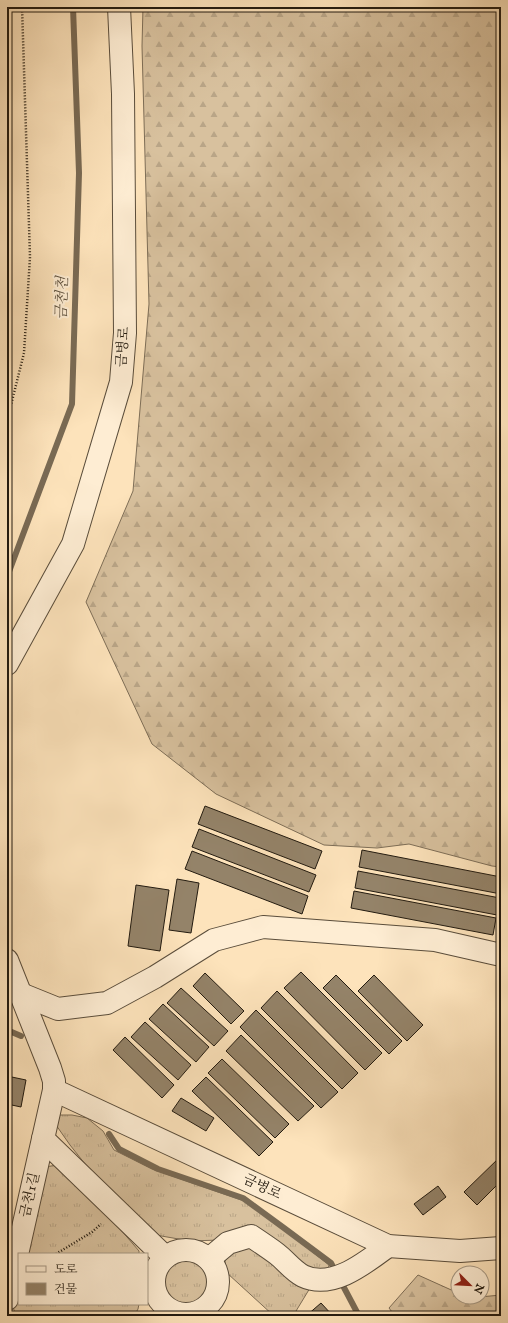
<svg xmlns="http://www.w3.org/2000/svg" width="508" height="1323" viewBox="0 0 508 1323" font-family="'IM FELL English','Noto Serif KR',serif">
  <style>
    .grass { fill: url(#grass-tufts); stroke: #7e6e57 }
    .forest { fill: url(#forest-firs); stroke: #7e6e57 }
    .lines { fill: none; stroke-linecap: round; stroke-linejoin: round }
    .stream { stroke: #796a54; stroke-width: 6 }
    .building { fill: #948369; stroke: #231b10 }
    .minor-casing { stroke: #5a4d3b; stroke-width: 24 }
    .path { stroke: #231b10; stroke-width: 2.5; stroke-dasharray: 1 2; stroke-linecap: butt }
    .minor { stroke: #feedd3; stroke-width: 22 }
    .labels { text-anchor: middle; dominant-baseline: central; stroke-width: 4; stroke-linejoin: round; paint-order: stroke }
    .street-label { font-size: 14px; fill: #231b10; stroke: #feedd3 }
    .water-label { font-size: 15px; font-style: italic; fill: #5d503d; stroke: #feedd3 }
  </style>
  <defs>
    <pattern id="grass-tufts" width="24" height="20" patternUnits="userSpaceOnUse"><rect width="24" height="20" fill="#d8c19e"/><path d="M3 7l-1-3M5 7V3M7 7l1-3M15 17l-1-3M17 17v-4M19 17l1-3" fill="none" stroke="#b9a587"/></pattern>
    <pattern id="forest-firs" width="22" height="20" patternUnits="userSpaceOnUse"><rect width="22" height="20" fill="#d8c19e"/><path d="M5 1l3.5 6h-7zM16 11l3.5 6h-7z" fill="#b9a587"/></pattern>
  </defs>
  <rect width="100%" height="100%" fill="#fde3bb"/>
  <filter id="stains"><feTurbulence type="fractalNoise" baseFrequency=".005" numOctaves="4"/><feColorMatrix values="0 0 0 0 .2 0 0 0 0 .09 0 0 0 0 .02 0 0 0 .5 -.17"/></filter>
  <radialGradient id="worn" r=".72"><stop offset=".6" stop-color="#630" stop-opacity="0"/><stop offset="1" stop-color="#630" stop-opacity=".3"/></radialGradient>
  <g class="grass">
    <polygon points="58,1115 72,1115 87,1118 103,1131 114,1150 152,1169 244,1201 292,1236 329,1265 328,1269 313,1274 280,1250 220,1240 190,1241 150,1234 93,1174 70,1145 56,1125"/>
    <polygon points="57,1165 121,1230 139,1251 139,1254 24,1254 45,1167"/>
    <polygon points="248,1244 310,1288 293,1316 274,1316 227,1273 225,1261 233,1250"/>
    <circle cx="186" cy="1283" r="25"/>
    <polygon points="19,1278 19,1304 139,1304 138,1309 134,1316 16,1316 13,1307"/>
  </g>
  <g class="forest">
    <polygon points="143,7 501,7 501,867 492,866 409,844 377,848 324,845 216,794 152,744 86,602 133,491 149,304 142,46"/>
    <polygon points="418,1275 458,1293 458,1297 469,1298 501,1295 501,1316 395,1316 389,1308"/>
  </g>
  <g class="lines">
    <g class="stream">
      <polyline points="7,577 72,404 79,173 73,7"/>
      <polyline points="7,1030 21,1036"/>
      <polyline points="109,1134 119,1149 158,1169 243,1198 284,1228 331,1263 359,1316"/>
    </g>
  </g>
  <g class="building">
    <polygon points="205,806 322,851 315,869 198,824"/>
    <polygon points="199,829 316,875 309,892 192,847"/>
    <polygon points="362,850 501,877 501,894 359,867"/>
    <polygon points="192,851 308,896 302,914 185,869"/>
    <polygon points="358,871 500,898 497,915 355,888"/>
    <polygon points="177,879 199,883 191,933 169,930"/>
    <polygon points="136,885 169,890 160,951 128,946"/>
    <polygon points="354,891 496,918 493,935 351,908"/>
    <polygon points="301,972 382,1053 365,1070 284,988"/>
    <polygon points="205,973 244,1011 231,1024 193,986"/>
    <polygon points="336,975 402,1041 389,1054 323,988"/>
    <polygon points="374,975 423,1025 407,1041 358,991"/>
    <polygon points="181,988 228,1031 214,1046 167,1003"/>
    <polygon points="277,991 358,1073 342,1089 261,1008"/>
    <polygon points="163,1004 209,1047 196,1062 149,1019"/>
    <polygon points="256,1010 338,1092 321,1108 240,1027"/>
    <polygon points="145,1022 191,1065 178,1080 131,1037"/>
    <polygon points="241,1035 314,1106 298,1121 226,1051"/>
    <polygon points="125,1037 174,1085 162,1098 113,1050"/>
    <polygon points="222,1059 289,1124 275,1138 208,1073"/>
    <polygon points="7,1076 26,1080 21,1107 7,1104"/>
    <polygon points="206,1077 273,1142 259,1156 192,1091"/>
    <polygon points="181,1098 214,1118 206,1131 172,1111"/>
    <polygon points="501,1156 501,1181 477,1205 464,1192"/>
    <polygon points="438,1186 446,1197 423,1215 414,1204"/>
    <polygon points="321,1303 333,1316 306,1316"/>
  </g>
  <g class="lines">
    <defs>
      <g id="minor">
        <polyline points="7,664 73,544 121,382 125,333 123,94 119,7"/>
        <polyline points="7,960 50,1068 54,1081 54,1090 388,1246 460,1251 501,1248"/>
        <polyline points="21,994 58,1009 107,1003 155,977 214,940 263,927 435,940 501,955"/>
        <polyline points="43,1139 165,1257"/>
        <circle cx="186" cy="1282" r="32"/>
        <path d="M209,1259L228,1243L251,1236C260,1242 269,1248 277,1254C285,1260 293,1271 303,1276C332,1290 365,1263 388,1246"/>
        <polyline points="7,1299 54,1090"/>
      </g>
    </defs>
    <use href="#minor" class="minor-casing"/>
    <g class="path">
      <polyline points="7,421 24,353 30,257 22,7"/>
      <polyline points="56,1254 92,1232 101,1224"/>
    </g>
    <use href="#minor" class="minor"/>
  </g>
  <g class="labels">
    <g class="street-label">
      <text transform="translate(123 347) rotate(-86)">금병로</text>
      <text transform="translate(262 1187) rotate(25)">금병로</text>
      <text transform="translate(30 1195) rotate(-77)">금천1길</text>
    </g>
    <g class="water-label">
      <text transform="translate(62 298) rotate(-88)">금천천</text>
    </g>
  </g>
  <rect width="508" height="1323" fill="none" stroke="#fde3bb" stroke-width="24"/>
  <rect x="8" y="8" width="492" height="1307" fill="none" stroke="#231b10" stroke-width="2"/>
  <rect x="12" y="12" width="484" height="1299" fill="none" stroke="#231b10"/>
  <rect x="18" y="1253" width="130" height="52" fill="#feedd3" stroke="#a69985"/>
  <rect x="26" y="1266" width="20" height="6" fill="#feedd3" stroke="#a69985"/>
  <text x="54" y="1273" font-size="12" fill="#231b10">도로</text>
  <rect x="26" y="1283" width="20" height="12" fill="#948369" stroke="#a69985"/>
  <text x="54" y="1293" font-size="12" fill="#231b10">건물</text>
  <g transform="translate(470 1285) rotate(114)"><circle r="19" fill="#feedd3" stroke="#a69985"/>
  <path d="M0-3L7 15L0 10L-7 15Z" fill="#8f2418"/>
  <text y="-6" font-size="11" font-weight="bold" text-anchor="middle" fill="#231b10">N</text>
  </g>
  <rect width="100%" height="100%" filter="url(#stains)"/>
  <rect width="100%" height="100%" fill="url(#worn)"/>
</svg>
